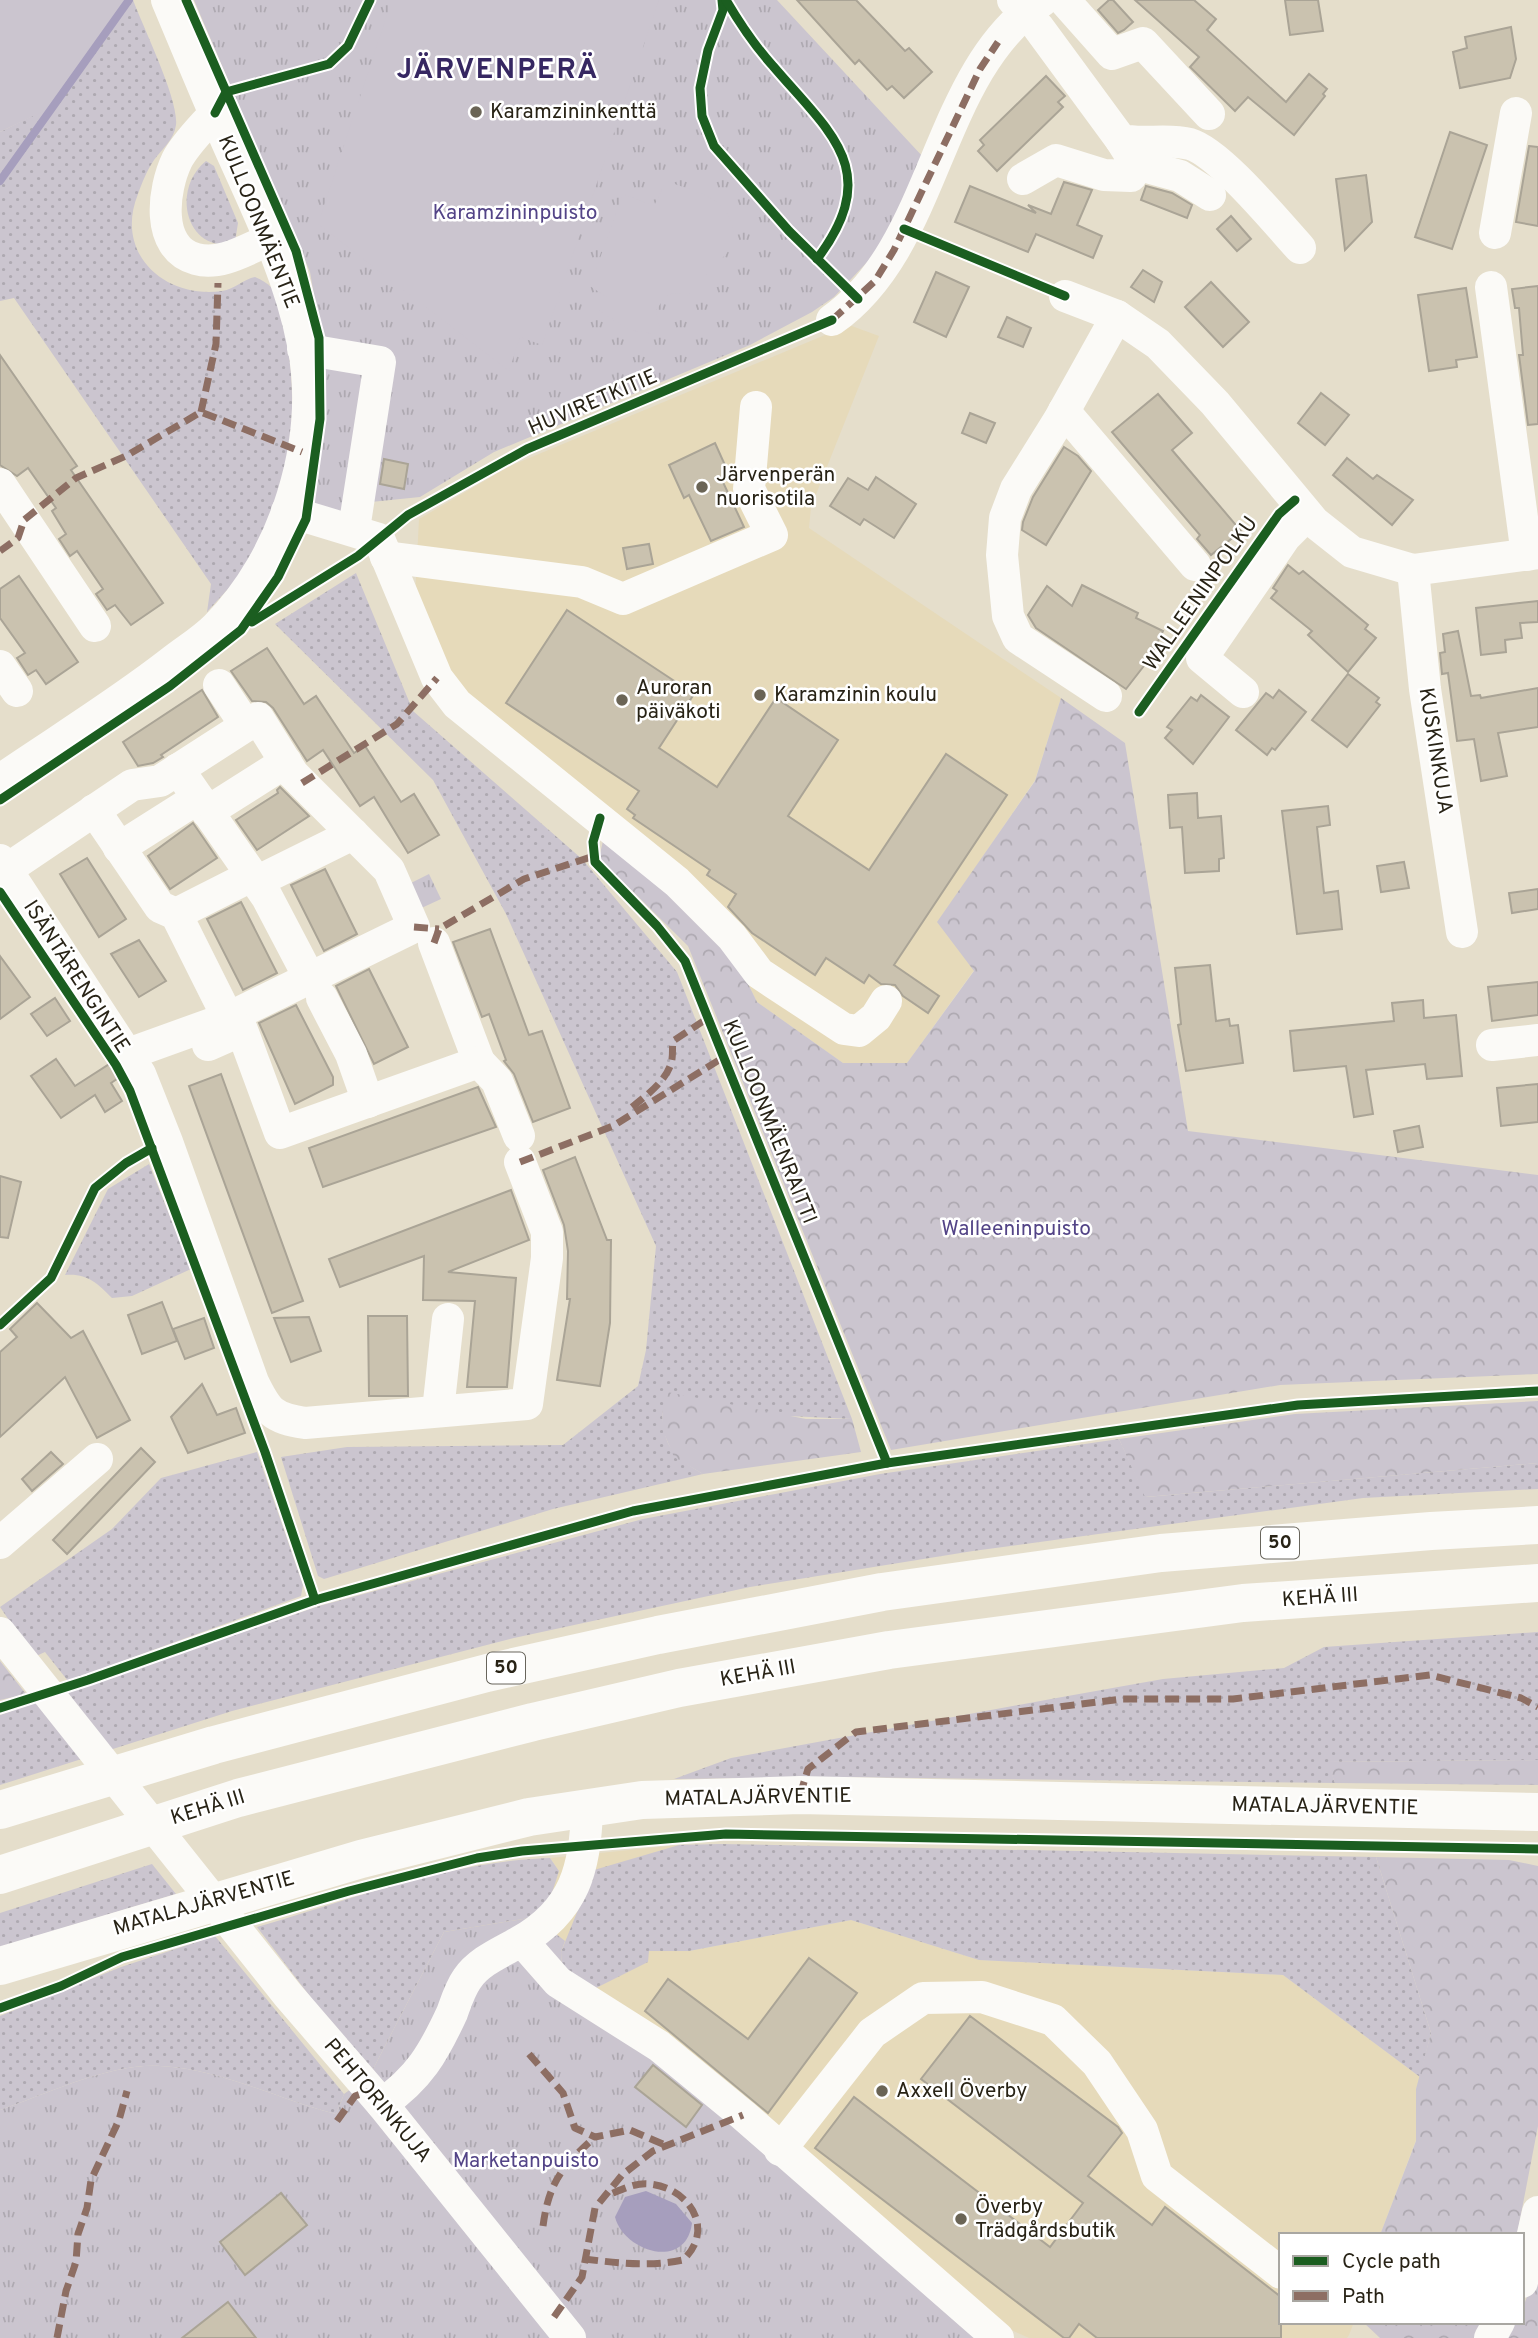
<svg xmlns="http://www.w3.org/2000/svg" width="1538" height="2338" viewBox="0 0 1538 2338" font-family="Overpass,sans-serif">
  <style>
    .built { fill: #e6daba }
    .grass { fill: url(#grass-dots) }
    .forest { fill: url(#forest-crowns) }
    .park { fill: url(#park-tufts) }
    .garden { fill: #cbc5cf }
    .water { fill: #a69ebd }
    .lines { fill: none; stroke-linecap: round; stroke-linejoin: round }
    .stream { stroke: #a69ebd; stroke-width: 8 }
    .building { fill: #cac2af; stroke: #aaa496; stroke-width: 2 }
    .minor { stroke: #fbfaf7; stroke-width: 32 }
    .major { stroke: #fbfaf7; stroke-width: 38 }
    .highway { stroke: #fbfaf7; stroke-width: 38 }
    .quiet { stroke: #8d6e63; stroke-width: 7; stroke-dasharray: 14 7; stroke-linecap: butt }
    .cycleway-casing { stroke: #fff; stroke-width: 13 }
    .cycleway { stroke: #1b5e20; stroke-width: 9 }
    .poi-dot { fill: #6a6455; stroke: #fff; stroke-width: 2.5 }
    .labels { text-anchor: middle; dominant-baseline: central; stroke-width: 5; stroke-linejoin: round; paint-order: stroke }
    .shield { fill: #fff; stroke: #68655c; stroke-width: 2 }
    .shield-label { font-size: 19px; font-weight: bold; fill: #282316 }
    .poi-label { font-size: 21px; fill: #282316; stroke: #fff; text-anchor: start }
    .park-label { font-size: 21px; fill: #534487; stroke: #fff }
    .street-label { font-size: 21px; fill: #282316; stroke: #fff }
    .district-label { font-size: 28px; font-weight: bold; letter-spacing: 2px; fill: #362762; stroke: #fff }
  </style>
  <defs>
    <pattern id="grass-dots" width="8" height="8" patternUnits="userSpaceOnUse" patternTransform="scale(1.75)"><rect width="8" height="8" fill="#cbc5cf"/><path d="M2 2h.1M6 6h.1" fill="none" stroke="#aea9b1" stroke-width="1.8" stroke-linecap="round"/></pattern>
    <pattern id="forest-crowns" width="20" height="18" patternUnits="userSpaceOnUse" patternTransform="scale(1.75)"><rect width="20" height="18" fill="#cbc5cf"/><path d="M2 6a3 3 0 1 1 6 0M12 15a3 3 0 1 1 6 0" fill="none" stroke="#aea9b1"/></pattern>
    <pattern id="park-tufts" width="24" height="20" patternUnits="userSpaceOnUse" patternTransform="scale(1.75)"><rect width="24" height="20" fill="#cbc5cf"/><path d="M3 7l-1-3M5 7V3M7 7l1-3M15 17l-1-3M17 17v-4M19 17l1-3" fill="none" stroke="#aea9b1"/></pattern>
  </defs>
  <rect width="100%" height="100%" fill="#e5decb"/>
  <g class="built">
    <polygon points="849,325 879,336 811,507 809,528 1061,698 1035,780 938,922 974,970 907,1063 843,1063 757,1002 729,945 459,691 415,597 419,519 510,466"/>
    <polygon points="679,1845 679,1873 648,1951 689,1951 851,1920 979,1960 1283,1975 1420,2077 1416,2089 1416,2140 1380,2235 1281,2235 1281,2322 1354,2322 1349,2335 1347,2338 1029,2338 1002,2326 0,2338 0,2110 336,2114 344,2094 370,2075 444,1932 559,1871 550,1858"/>
  </g>
  <g class="grass">
    <path d="M129,0H133C143,27 179,100 176,125C174,140 162,149 154,160C147,170 142,183 138,194C114,253 164,299 222,291C235,289 244,279 255,277C283,289 281,306 286,334C300,411 291,494 249,562C238,580 221,596 207,612L211,584L14,298L0,301V132L54,105Z"/>
    <path d="M206,161L214,166L238,223L235,242C190,257 168,192 206,161Z"/>
    <path d="M356,573L413,711L582,859L677,972L852,1419L662,1410C664,1447 671,1455 703,1474L553,1509L324,1579L318,1576L281,1457L347,1447L563,1445L638,1386L646,1350L656,1246L506,914L433,780L275,624Z"/>
    <path d="M149,1164L191,1269L132,1296L112,1298C97,1283 87,1273 65,1275L108,1189Z"/>
    <polygon points="1119,1439 1146,1497 1538,1463 1538,1489 1363,1498 973,1551 750,1587 514,1638 232,1711 0,1785 0,1715 319,1606 643,1519 880,1474"/>
    <polygon points="257,1452 303,1585 301,1596 68,1681 45,1652 34,1657 0,1607 112,1529 161,1478"/>
    <polygon points="1538,1632 1538,1760 1328,1762 1335,1783 836,1777 674,1779 731,1758 1051,1699 1163,1679 1284,1668 1324,1647"/>
    <polygon points="720,1844 1376,1857 1431,2033 1420,2077 1283,1975 979,1960 851,1920 689,1951 649,1951 648,1962 596,1988 562,1972 561,1952 594,1870 679,1845"/>
    <path d="M550,1858L559,1871L551,1896L535,1917L444,1932L370,2075L257,1927C353,1899 450,1861 550,1858Z"/>
    <polygon points="152,1864 176,1894 0,1947 0,1913"/>
    <path d="M215,1936L344,2094L336,2114C277,2099 221,2069 160,2066C110,2063 47,2094 0,2110V2016L121,1967Z"/>
  </g>
  <g class="forest">
    <polygon points="1061,698 1125,743 1188,1131 1538,1175 1538,1374 1280,1385 891,1450 688,946 599,858 603,841 729,945 757,1002 843,1063 907,1063 974,971 937,922 1035,781"/>
    <polygon points="667,1392 806,1419 852,1419 861,1452 703,1474 674,1457 663,1431 662,1410"/>
    <polygon points="1538,1401 1538,1463 1145,1497 1119,1439 1295,1414"/>
    <polygon points="0,1661 26,1694 0,1700"/>
    <polygon points="1538,1760 1538,1785 1335,1783 1327,1762"/>
    <polygon points="1376,1857 1509,1860 1538,1866 1538,2126 1517,2235 1380,2235 1416,2141 1416,2089 1431,2033"/>
    <path d="M1538,2268V2338H1502L1511,2322H1522C1522,2297 1533,2291 1538,2268Z"/>
    <polygon points="1363,2322 1485,2322 1477,2338 1380,2338"/>
  </g>
  <g class="park">
    <polygon points="194,0 777,0 924,158 900,212 871,258 834,297 812,312 750,345 494,452 420,497 371,502 337,516 313,506 324,433 325,359 310,272"/>
    <polygon points="429,874 441,899 415,911 403,887"/>
    <path d="M535,1917L565,1941L561,1952L562,1972L987,2338H0V2110C47,2094 110,2063 160,2066C221,2069 277,2099 336,2114L344,2094L370,2075L444,1932Z"/>
  </g>
  <g class="garden">
    <polygon points="0,0 129,0 54,106 0,132"/>
    <polygon points="392,0 659,0 542,345 520,337 509,371 318,224"/>
    <path d="M666,181C701,194 730,196 735,238L727,253L687,296C670,289 665,296 656,311L660,329L655,334L629,330L597,309L608,298L590,286L623,194L654,206Z"/>
  </g>
  <path class="water" d="M646,2191L676,2204L692,2223C686,2271 624,2252 615,2217L625,2197Z"/>
  <g class="lines">
    <polyline class="stream" points="0,181 129,0"/>
  </g>
  <g class="building">
    <polygon points="797,0 856,0 905,51 909,48 932,72 904,98 892,86 887,90 859,60 855,64"/>
    <polygon points="1109,0 1113,0 1133,22 1124,30 1118,33 1098,10"/>
    <polygon points="1135,0 1194,0 1216,19 1207,30 1286,102 1309,74 1327,89 1323,94 1325,96 1294,135 1248,97 1235,111 1190,67 1199,57"/>
    <polygon points="1285,0 1318,0 1323,31 1290,35"/>
    <polygon points="1511,27 1516,59 1510,78 1460,88 1453,52 1467,48 1465,37"/>
    <polygon points="1046,76 1065,96 1058,102 1063,107 997,171 978,151 984,145 980,140"/>
    <polygon points="1450,132 1487,145 1452,249 1415,237"/>
    <polygon points="1529,146 1538,147 1538,226 1516,222"/>
    <polygon points="1366,175 1372,222 1345,250 1336,179"/>
    <polygon points="1064,182 1092,190 1077,225 1102,236 1093,258 1036,234 1028,252 955,222 970,186 1036,213 1028,205 1051,214"/>
    <polygon points="1146,186 1172,193 1192,205 1187,218 1141,200"/>
    <polygon points="1231,216 1251,239 1237,251 1217,229"/>
    <polygon points="1143,270 1162,282 1154,302 1131,287"/>
    <polygon points="936,272 969,287 946,337 914,322"/>
    <polygon points="1211,282 1249,322 1223,347 1185,307"/>
    <polygon points="1538,286 1538,424 1528,425 1519,355 1523,355 1519,308 1515,308 1512,289"/>
    <polygon points="1466,288 1477,357 1456,360 1457,367 1429,371 1418,295"/>
    <polygon points="1007,317 1031,328 1023,347 998,337"/>
    <polygon points="0,355 77,466 71,470 163,603 131,625 115,605 107,610 96,594 103,589 77,551 70,556 59,539 66,534 52,511 56,508 28,468 17,476 0,465"/>
    <polygon points="1321,393 1349,415 1325,445 1298,423"/>
    <polygon points="1158,394 1192,433 1172,450 1241,531 1211,555 1197,539 1200,535 1112,432"/>
    <polygon points="970,413 995,423 986,443 962,433"/>
    <polygon points="715,443 729,474 721,478 744,527 711,541 689,495 684,498 669,465"/>
    <polygon points="1064,447 1078,456 1091,471 1046,545 1022,530 1023,522 1033,497"/>
    <polygon points="1347,458 1373,479 1377,475 1413,500 1392,525 1333,475"/>
    <polygon points="384,459 408,464 404,489 380,484"/>
    <polygon points="876,477 916,504 894,538 864,519 860,525 830,506 848,478 868,490"/>
    <polygon points="649,544 653,564 627,569 623,548"/>
    <polygon points="1288,565 1299,574 1303,571 1368,625 1365,629 1376,638 1348,672 1308,635 1312,631 1271,598 1277,591 1273,588"/>
    <polygon points="19,576 78,662 46,684 36,670 28,675 17,658 25,653 0,618 0,589"/>
    <polygon points="1082,585 1138,613 1136,618 1163,631 1150,658 1126,689 1036,628 1028,615 1047,586 1072,606"/>
    <polygon points="1538,601 1538,622 1520,623 1522,638 1505,640 1506,652 1481,655 1476,608"/>
    <polygon points="567,610 694,694 659,748 717,787 776,698 838,740 788,816 869,870 946,754 1007,795 894,965 939,996 928,1013 903,996 895,985 881,984 869,975 864,983 826,958 815,975 752,933 728,907 736,894 707,875 710,870 633,818 635,815 627,809 639,791 506,703"/>
    <polygon points="1458,631 1471,696 1480,695 1481,698 1538,688 1538,727 1498,733 1507,776 1481,781 1474,739 1457,741 1448,673 1442,674 1440,653 1445,652 1443,634"/>
    <polygon points="267,648 304,704 316,696 354,753 365,746 401,802 414,794 439,835 408,853 374,797 360,806 323,750 307,761 273,708 266,702 252,701 231,671"/>
    <polygon points="1348,674 1379,698 1376,702 1380,705 1347,747 1312,720"/>
    <polygon points="202,690 218,717 161,755 163,757 153,763 138,766 123,742"/>
    <polygon points="1279,690 1306,712 1275,750 1272,748 1267,755 1236,730 1266,693 1273,698"/>
    <polygon points="1201,695 1229,717 1193,764 1165,738 1172,730 1167,727 1191,697 1197,701"/>
    <polygon points="280,787 309,816 257,850 236,820 278,793 277,790"/>
    <polygon points="1197,793 1198,818 1221,816 1224,858 1219,859 1219,871 1185,873 1182,827 1170,828 1168,795"/>
    <polygon points="1328,806 1330,825 1317,827 1324,893 1338,891 1342,929 1297,934 1282,811"/>
    <polygon points="193,823 217,858 170,889 148,856"/>
    <polygon points="87,858 126,919 99,937 60,874"/>
    <polygon points="1404,862 1409,888 1381,892 1377,866"/>
    <polygon points="325,869 357,934 324,951 291,885"/>
    <polygon points="1538,889 1538,909 1512,913 1509,893"/>
    <polygon points="241,902 277,973 243,990 207,919"/>
    <polygon points="490,929 529,1035 542,1031 570,1108 533,1122 514,1074 504,1061 506,1060 489,1014 482,1017 453,942"/>
    <polygon points="139,940 166,981 139,997 111,954"/>
    <polygon points="0,956 30,997 0,1019"/>
    <polygon points="1210,965 1216,1021 1229,1019 1230,1026 1238,1025 1243,1063 1186,1071 1178,1025 1181,1024 1175,968"/>
    <polygon points="369,969 408,1047 374,1064 336,986"/>
    <polygon points="1538,982 1538,1015 1492,1021 1488,987"/>
    <polygon points="55,998 70,1021 47,1036 31,1014"/>
    <polygon points="1423,1000 1424,1018 1456,1015 1462,1076 1427,1079 1425,1064 1366,1070 1373,1114 1354,1117 1346,1066 1294,1071 1290,1031 1394,1021 1392,1003"/>
    <polygon points="296,1005 333,1077 333,1085 295,1104 259,1023"/>
    <polygon points="56,1059 75,1086 111,1063 120,1077 111,1083 122,1101 105,1112 95,1095 61,1118 31,1076"/>
    <polygon points="221,1074 303,1301 272,1313 189,1086"/>
    <polygon points="1538,1084 1538,1122 1501,1126 1497,1088"/>
    <polygon points="478,1087 496,1127 323,1187 309,1148"/>
    <polygon points="1419,1126 1423,1147 1398,1152 1394,1131"/>
    <polygon points="575,1157 607,1240 611,1240 610,1323 600,1386 557,1380 570,1299 567,1299 568,1251 564,1225 543,1170"/>
    <polygon points="0,1176 21,1182 8,1238 0,1237"/>
    <polygon points="511,1190 529,1240 448,1272 516,1278 507,1387 467,1387 475,1301 423,1300 424,1256 340,1287 329,1259"/>
    <polygon points="162,1302 177,1341 142,1354 128,1315"/>
    <polygon points="37,1303 71,1338 83,1331 130,1420 97,1438 65,1377 0,1437 0,1352 17,1337 10,1329"/>
    <polygon points="368,1316 407,1316 408,1396 369,1396"/>
    <polygon points="309,1317 321,1351 291,1362 274,1318"/>
    <polygon points="204,1318 214,1348 185,1359 173,1329"/>
    <polygon points="202,1384 217,1415 236,1408 245,1433 188,1453 171,1417"/>
    <polygon points="141,1448 155,1462 67,1554 53,1540"/>
    <polygon points="51,1452 63,1464 32,1491 22,1479"/>
    <polygon points="809,1958 857,1993 768,2113 645,2011 668,1979 748,2039"/>
    <polygon points="970,2016 1118,2127 1122,2133 1088,2176 1152,2225 1165,2207 1281,2297 1281,2338 1097,2338 1079,2324 1069,2338 1064,2338 815,2148 854,2097 1050,2247 1083,2203 921,2079"/>
    <polygon points="653,2065 702,2105 686,2127 635,2087"/>
    <polygon points="281,2193 307,2225 245,2275 220,2242"/>
    <polygon points="228,2302 256,2338 182,2338"/>
  </g>
  <g class="lines">
    <g class="minor">
      <path d="M1013,0L1038,27L1121,140C1144,145 1166,138 1190,144C1220,153 1277,223 1300,248"/>
      <polyline points="1064,0 1112,54 1143,43 1209,114"/>
      <path d="M215,113C202,128 186,143 177,160C163,189 155,248 196,259C221,266 247,249 269,240"/>
      <polyline points="1136,164 1180,176 1210,195"/>
      <polyline points="1023,179 1056,160 1104,175 1131,176 1136,164 1121,140"/>
      <polyline points="1495,233 1516,113"/>
      <polyline points="1491,287 1527,555"/>
      <polyline points="1065,296 1117,316 1158,344 1215,403 1314,522 1352,552 1413,570 1538,553"/>
      <path d="M832,320C939,245 934,71 1043,0"/>
      <polyline points="303,349 380,362 354,529"/>
      <polyline points="1064,411 1195,565"/>
      <polyline points="0,484 95,626"/>
      <polyline points="287,511 379,539 437,678 457,704 677,882 732,937 759,973 844,1029 859,1031 876,1017 886,1001"/>
      <polyline points="386,557 582,582 623,599 772,535 749,489 756,407"/>
      <polyline points="1413,570 1425,689 1462,932"/>
      <polyline points="0,666 17,691"/>
      <polyline points="219,685 246,726"/>
      <polyline points="1243,692 1202,658 1285,537 1307,515"/>
      <polyline points="1106,696 1018,638 1008,616 1002,555 1005,518 1016,489 1059,420 1117,316"/>
      <polyline points="178,769 267,897 310,979"/>
      <path d="M0,780C57,741 116,705 170,663C185,651 202,641 216,627C285,558 322,441 303,344C290,277 259,213 231,151C209,101 188,50 167,0"/>
      <polyline points="94,810 160,907 176,914 228,1018"/>
      <polyline points="207,812 286,762"/>
      <polyline points="119,848 198,798"/>
      <path d="M0,860L140,1074L167,1142L253,1382C267,1411 272,1418 305,1423L527,1404L547,1258V1232L520,1162"/>
      <polyline points="6,870 132,785 160,781 258,718 293,774 389,870 414,927 228,1018 128,1054"/>
      <polyline points="256,882 353,834"/>
      <polyline points="176,914 251,876"/>
      <polyline points="322,998 351,1054 368,1102"/>
      <polyline points="208,1045 242,1030 280,1133 479,1062 434,943"/>
      <polyline points="1492,1045 1538,1040"/>
      <polyline points="479,1062 497,1081 519,1136"/>
      <polyline points="438,1411 448,1319"/>
      <polyline points="0,1543 97,1459"/>
      <polyline points="0,1633 288,1995 382,2104 570,2338"/>
      <polyline points="522,1941 558,1982 659,2046 743,2115 998,2338"/>
      <path d="M382,2104C419,2078 433,2054 452,2013C456,2002 460,1989 467,1979C479,1961 502,1952 519,1942C575,1911 586,1867 587,1807"/>
      <polyline points="780,2150 872,2033 923,1998 982,1997 1053,2020 1097,2063 1142,2130 1157,2176 1281,2273"/>
      <polyline points="1522,2282 1538,2212"/>
      <polyline points="1490,2338 1499,2322"/>
    </g>
    <polyline class="major" points="0,1966 361,1859 529,1817 642,1800 800,1795 1538,1812"/>
    <g class="highway">
      <polyline points="0,1810 214,1745 487,1673 658,1635 882,1592 1161,1553 1431,1531 1538,1525"/>
      <polyline points="0,1875 238,1798 533,1722 679,1688 889,1650 1243,1603 1538,1583"/>
    </g>
    <g class="quiet">
      <polyline points="832,320 875,281 894,250 980,69 998,42"/>
      <polyline points="201,412 216,344 218,283"/>
      <polyline points="0,551 18,538 24,520 76,478 126,456 201,412 302,452"/>
      <polyline points="302,783 397,724 437,678"/>
      <polyline points="414,927 439,929"/>
      <polyline points="434,943 439,929 524,879 594,856"/>
      <path d="M632,1107C647,1095 669,1079 672,1059C673,1052 672,1047 673,1041L708,1018"/>
      <polyline points="520,1162 613,1126 724,1057"/>
      <polyline points="800,1795 808,1769 856,1732 1122,1699 1233,1699 1430,1675 1521,1698 1538,1707"/>
      <polyline points="529,2054 563,2093 575,2128 595,2137 630,2130 665,2145"/>
      <polyline points="337,2121 355,2096 370,2091"/>
      <path d="M543,2226C549,2181 563,2166 595,2137"/>
      <path d="M584,2259C618,2263 650,2267 683,2260C716,2229 689,2188 650,2184C636,2182 621,2190 608,2195"/>
      <polyline points="554,2317 582,2277 595,2208 622,2175 653,2151 743,2115"/>
      <polyline points="57,2338 66,2291 76,2262 78,2234 87,2208 91,2180 119,2120 127,2091"/>
    </g>
    <defs>
      <g id="cycleway">
        <polyline points="722,0 723,10 708,50 700,88 702,116 714,146 789,231 858,299"/>
        <path d="M726,0C740,24 754,45 773,66C830,133 884,170 817,259"/>
        <polyline points="215,113 226,92 329,64 348,46 370,0"/>
        <polyline points="904,229 1065,296"/>
        <polyline points="252,622 358,556 408,515 527,449 832,320"/>
        <polyline points="1139,712 1279,514 1295,500"/>
        <polyline points="0,800 170,686 241,630 278,577 306,519 320,419 319,338 296,251 186,0"/>
        <polyline points="600,818 593,842 595,862 657,926 685,961 887,1463"/>
        <polyline points="0,892 116,1065 130,1091 265,1452 315,1600"/>
        <polyline points="0,1325 51,1278 95,1188 126,1163 152,1148"/>
        <polyline points="0,1708 88,1680 315,1600 633,1511 887,1463 1298,1405 1538,1391"/>
        <polyline points="0,2008 61,1986 122,1957 349,1891 477,1858 522,1851 726,1834 1538,1849"/>
      </g>
    </defs>
    <use href="#cycleway" class="cycleway-casing"/>
    <use href="#cycleway" class="cycleway"/>
  </g>
  <g class="poi-dot">
    <circle cx="476" cy="112" r="7"/>
    <circle cx="702" cy="487" r="7"/>
    <circle cx="760" cy="695" r="7"/>
    <circle cx="622" cy="700" r="7"/>
    <circle cx="882" cy="2091" r="7"/>
    <circle cx="961" cy="2219" r="7"/>
  </g>
  <g class="labels">
    <g class="shield">
      <rect x="1261" y="1527.5" width="38" height="31" rx="5"/>
      <rect x="487" y="1652.5" width="38" height="31" rx="5"/>
    </g>
    <g class="shield-label">
      <text x="1280" y="1543">50</text>
      <text x="506" y="1668">50</text>
    </g>
    <g class="poi-label">
      <text x="490" y="112">Karamzininkenttä</text>
      <text x="716" y="475">Järvenperän<tspan x="716" dy="24">nuorisotila</tspan></text>
      <text x="636" y="688">Auroran<tspan x="636" dy="24">päiväkoti</tspan></text>
      <text x="774" y="695">Karamzinin koulu</text>
      <text x="896" y="2091">Axxell Överby</text>
      <text x="975" y="2207">Överby<tspan x="975" dy="24">Trädgårdsbutik</tspan></text>
    </g>
    <g class="park-label">
      <text x="515" y="213">Karamzininpuisto</text>
      <text x="1016" y="1229">Walleeninpuisto</text>
      <text x="526" y="2161">Marketanpuisto</text>
    </g>
    <g class="street-label">
      <text transform="translate(258 222) rotate(68)">KULLOONMÄENTIE</text>
      <text transform="translate(593 403) rotate(-23)">HUVIRETKITIE</text>
      <text transform="translate(1201 594) rotate(-55)">WALLEENINPOLKU</text>
      <text transform="translate(1435 751) rotate(81)">KUSKINKUJA</text>
      <text transform="translate(76 977) rotate(57)">ISÄNTÄRENGINTIE</text>
      <text transform="translate(769 1122) rotate(68)">KULLOONMÄENRAITTI</text>
      <text transform="translate(1320 1598) rotate(-4)">KEHÄ III</text>
      <text transform="translate(758 1674) rotate(-10)">KEHÄ III</text>
      <text transform="translate(758 1798) rotate(-1)">MATALAJÄRVENTIE</text>
      <text transform="translate(1325 1807) rotate(1)">MATALAJÄRVENTIE</text>
      <text transform="translate(208 1808) rotate(-17)">KEHÄ III</text>
      <text transform="translate(204 1904) rotate(-16)">MATALAJÄRVENTIE</text>
      <text transform="translate(377 2101) rotate(50)">PEHTORINKUJA</text>
    </g>
    <g class="district-label">
      <text x="498" y="71">JÄRVENPERÄ</text>
    </g>
  </g>
  <rect x="1279" y="2233" width="245" height="91" fill="#ffffff" stroke="#a9a7a2" stroke-width="2"/>
  <rect x="1293" y="2256" width="35" height="10" fill="#1b5e20" stroke="#a9a7a2" stroke-width="2"/>
  <text x="1342" y="2268" font-size="21" fill="#282316">Cycle path</text>
  <rect x="1293" y="2291" width="35" height="10" fill="#8d6e63" stroke="#a9a7a2" stroke-width="2"/>
  <text x="1342" y="2303" font-size="21" fill="#282316">Path</text>
</svg>
